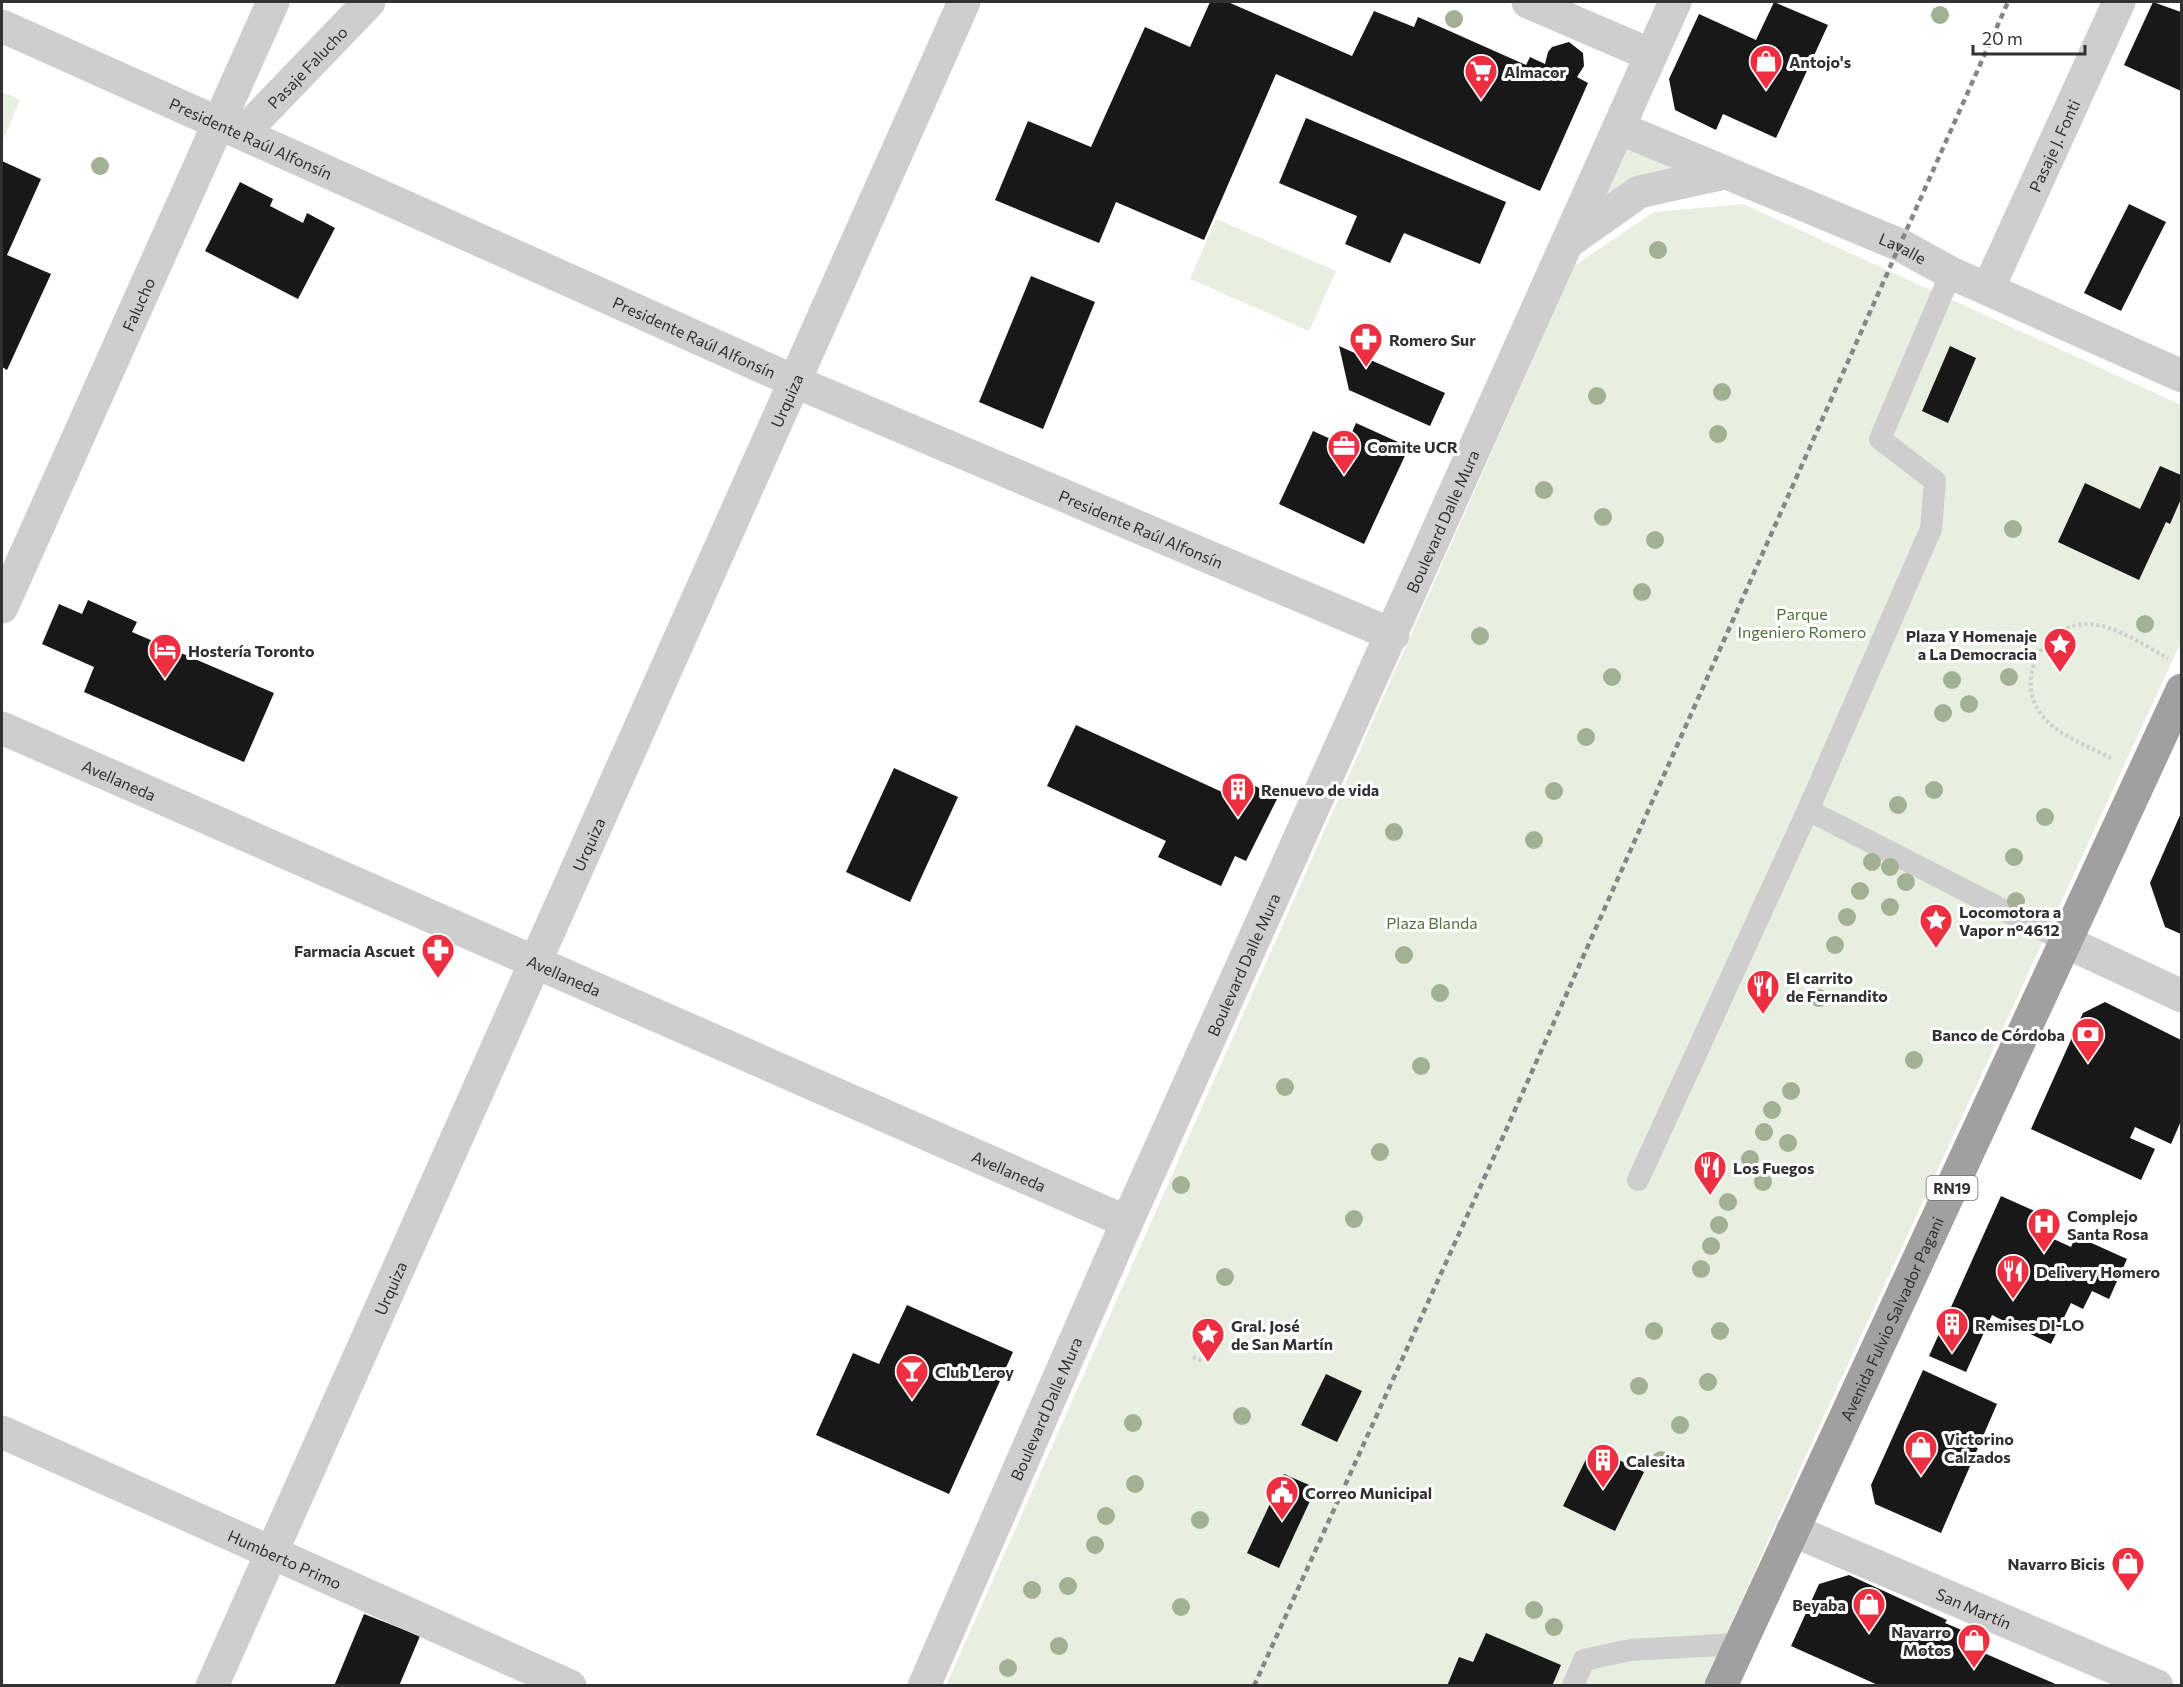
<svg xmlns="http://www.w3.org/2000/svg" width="2183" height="1687" viewBox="0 0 2183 1687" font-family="Commissioner,sans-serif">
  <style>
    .green { fill: #e8eee0 }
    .building { fill: #181818 }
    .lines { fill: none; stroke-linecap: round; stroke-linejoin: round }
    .path { stroke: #cecece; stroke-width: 4; stroke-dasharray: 3 3; stroke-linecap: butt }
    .service { stroke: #cecece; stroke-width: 22 }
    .minor { stroke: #cecece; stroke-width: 33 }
    .trunk { stroke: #a0a0a0; stroke-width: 33 }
    .rail { stroke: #868686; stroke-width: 4.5; stroke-dasharray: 6 4.5; stroke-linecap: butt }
    .tree { fill: #a2b094 }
    .labels { text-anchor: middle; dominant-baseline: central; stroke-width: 6; stroke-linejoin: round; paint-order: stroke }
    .shield { fill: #fff; stroke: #6f6f6f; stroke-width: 1.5 }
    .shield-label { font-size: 15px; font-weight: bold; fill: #313131 }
    .poi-label { font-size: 16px; font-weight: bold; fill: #313131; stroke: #fff; text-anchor: start }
    .street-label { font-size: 16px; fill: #313131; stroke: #fff }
    .park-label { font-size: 16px; fill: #55703c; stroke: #fff }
  </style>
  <rect width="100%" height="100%" fill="#fff"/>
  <g class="green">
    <polygon points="2,92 20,100 2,142"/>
    <polygon points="1623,138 1700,170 1580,228"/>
    <polygon points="1743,204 2181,405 2181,642 1807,1453 1704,1685 946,1686 1574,266 1654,212"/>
    <polygon points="1216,219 1336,271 1309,331 1190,279"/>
  </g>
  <g class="building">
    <polygon points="1210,2 1228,2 1352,56 1374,11 1414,27 1418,17 1526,65 1530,57 1545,64 1548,52 1552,47 1569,42 1583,53 1584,66 1577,77 1588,83 1540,191 1276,74 1204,240 1116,202 1099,243 995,200 1028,121 1091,147 1145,27 1190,47"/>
    <polygon points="1774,2 1828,25 1776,138 1723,114 1716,130 1675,110 1669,79 1699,14 1756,40"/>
    <polygon points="2153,2 2181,12 2181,91 2124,65"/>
    <polygon points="1306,118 1506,202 1480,264 1404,233 1390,263 1345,244 1357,216 1279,183"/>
    <polygon points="2,161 41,179 7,255 51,274 7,370 2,367"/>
    <polygon points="240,182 273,199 270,206 303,223 307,213 335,228 298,299 205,251"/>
    <polygon points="2129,204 2166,222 2121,311 2084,293"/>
    <polygon points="1031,276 1095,302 1043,429 979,402"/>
    <polygon points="1339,346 1445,393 1430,426 1349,390"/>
    <polygon points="1950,346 1976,358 1948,423 1922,411"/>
    <polygon points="1356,423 1409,447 1364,544 1279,504 1313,431 1346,446"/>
    <polygon points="2160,466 2181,475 2181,499 2170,524 2166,522 2139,580 2058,542 2085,483 2140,509"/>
    <polygon points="88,600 137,622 132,632 274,693 244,762 84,692 94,667 42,644 59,604 82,614"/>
    <polygon points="1076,725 1222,792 1230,774 1278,797 1246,861 1235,856 1221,886 1158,857 1166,841 1047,786"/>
    <polygon points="894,768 958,797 910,902 846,872"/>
    <polygon points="2181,813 2181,934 2165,927 2150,883"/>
    <polygon points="2105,1002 2181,1040 2181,1121 2171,1144 2135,1127 2130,1138 2155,1149 2141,1180 2031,1129 2083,1013"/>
    <polygon points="2001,1196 2041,1214 2034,1230 2071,1247 2076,1236 2127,1259 2109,1299 2092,1291 2083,1309 2071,1303 2051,1344 1992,1315 1966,1372 1929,1356"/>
    <polygon points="907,1305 1013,1352 949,1494 816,1435 853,1353 879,1364"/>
    <polygon points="1923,1370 1997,1404 1941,1533 1875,1504 1871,1485"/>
    <polygon points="1326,1374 1362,1391 1337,1442 1301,1425"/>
    <polygon points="1592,1447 1644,1472 1615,1531 1563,1506"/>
    <polygon points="1284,1474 1316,1488 1279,1568 1247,1553"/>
    <polygon points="1849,1575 1947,1620 1945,1623 1990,1642 1984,1653 2060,1686 1880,1686 1791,1646 1819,1584"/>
    <polygon points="364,1614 420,1636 399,1686 334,1686"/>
    <polygon points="1486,1633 1561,1665 1552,1686 1447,1686 1459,1657 1473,1662"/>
  </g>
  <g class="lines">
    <g class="path">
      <path d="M2111,758C2088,746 2056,735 2041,714C2012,675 2049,616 2097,625C2122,629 2146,647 2168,658"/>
      <polyline points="1193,1357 1202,1361"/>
    </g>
    <g class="service">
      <polyline points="1808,810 2066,942"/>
      <polyline points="1638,1180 1808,810 1931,529 1935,481 1880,439 1951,273"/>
      <polyline points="1573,1686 1584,1660 1630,1650 1739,1644"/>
    </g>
    <g class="minor">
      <polyline points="1528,2 1651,55"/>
      <path id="s1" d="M2,26L796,382L1393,635"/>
      <path id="s2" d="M1619,128L1900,245L1951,273L2182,376"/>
      <path id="s3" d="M243,133L369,2"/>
      <polyline points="1567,243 1639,192 1725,173"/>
      <path id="s4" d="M1988,289L2119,2"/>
      <path id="s5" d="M2,607L273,2"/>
      <path id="s6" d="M2,728L1127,1222"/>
      <polyline points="2066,942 2182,996"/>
      <path id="s7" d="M2,1432L570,1686"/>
      <path id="s8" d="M1792,1530L2157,1686"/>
      <path id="s9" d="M212,1686L964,2"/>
      <path id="s10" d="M924,1686L1127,1222L1675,2"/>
    </g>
    <path class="trunk" id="s11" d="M1721,1686L2182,690"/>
    <polyline class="rail" points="1254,1686 1502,1139 2008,2"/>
  </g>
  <g class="tree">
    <circle cx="1940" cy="15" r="9"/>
    <circle cx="1454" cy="19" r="9"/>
    <circle cx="100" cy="166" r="9"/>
    <circle cx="1658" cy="250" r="9"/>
    <circle cx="1722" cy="392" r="9"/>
    <circle cx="1597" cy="396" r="9"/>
    <circle cx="1718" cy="434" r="9"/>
    <circle cx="1544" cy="490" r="9"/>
    <circle cx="1603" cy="517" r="9"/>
    <circle cx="2013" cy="529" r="9"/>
    <circle cx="1655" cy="540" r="9"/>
    <circle cx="1642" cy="592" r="9"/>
    <circle cx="2145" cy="624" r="9"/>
    <circle cx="1480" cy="636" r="9"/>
    <circle cx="1612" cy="677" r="9"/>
    <circle cx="2009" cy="677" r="9"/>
    <circle cx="1952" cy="680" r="9"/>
    <circle cx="1969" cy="704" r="9"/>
    <circle cx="1943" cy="713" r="9"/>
    <circle cx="1586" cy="737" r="9"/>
    <circle cx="1934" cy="790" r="9"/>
    <circle cx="1554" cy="791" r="9"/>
    <circle cx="1898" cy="805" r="9"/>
    <circle cx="2045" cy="817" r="9"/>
    <circle cx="1394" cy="832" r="9"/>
    <circle cx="1534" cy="840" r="9"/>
    <circle cx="2014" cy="857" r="9"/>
    <circle cx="1872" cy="862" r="9"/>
    <circle cx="1890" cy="867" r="9"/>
    <circle cx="1906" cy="882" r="9"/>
    <circle cx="1860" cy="891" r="9"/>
    <circle cx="2016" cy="901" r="9"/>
    <circle cx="1890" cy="907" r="9"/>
    <circle cx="1847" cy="917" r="9"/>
    <circle cx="1835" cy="945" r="9"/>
    <circle cx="1404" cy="955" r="9"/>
    <circle cx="1440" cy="993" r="9"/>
    <circle cx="1819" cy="998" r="9"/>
    <circle cx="1914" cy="1060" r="9"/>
    <circle cx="1421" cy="1066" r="9"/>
    <circle cx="1285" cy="1087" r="9"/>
    <circle cx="1791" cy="1091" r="9"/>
    <circle cx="1772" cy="1110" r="9"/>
    <circle cx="1764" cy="1132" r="9"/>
    <circle cx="1788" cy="1143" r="9"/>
    <circle cx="1380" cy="1152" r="9"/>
    <circle cx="1750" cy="1159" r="9"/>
    <circle cx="1763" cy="1182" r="9"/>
    <circle cx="1181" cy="1185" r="9"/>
    <circle cx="1728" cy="1202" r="9"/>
    <circle cx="1354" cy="1219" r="9"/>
    <circle cx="1719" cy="1225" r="9"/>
    <circle cx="1711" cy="1246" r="9"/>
    <circle cx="1701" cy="1269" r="9"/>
    <circle cx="1225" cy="1277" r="9"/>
    <circle cx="1654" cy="1331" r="9"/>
    <circle cx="1720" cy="1331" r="9"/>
    <circle cx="1708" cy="1382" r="9"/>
    <circle cx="1639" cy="1386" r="9"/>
    <circle cx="1242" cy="1416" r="9"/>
    <circle cx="1133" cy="1423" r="9"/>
    <circle cx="1680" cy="1425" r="9"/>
    <circle cx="1661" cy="1460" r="9"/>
    <circle cx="1135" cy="1484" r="9"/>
    <circle cx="1106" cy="1516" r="9"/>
    <circle cx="1200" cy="1520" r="9"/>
    <circle cx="1095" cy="1545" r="9"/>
    <circle cx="1068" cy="1586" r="9"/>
    <circle cx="1032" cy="1590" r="9"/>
    <circle cx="1181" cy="1607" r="9"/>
    <circle cx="1534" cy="1610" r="9"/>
    <circle cx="1554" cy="1627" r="9"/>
    <circle cx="1059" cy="1646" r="9"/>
    <circle cx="1008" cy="1668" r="9"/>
  </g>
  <defs>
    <symbol id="shop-pin" viewBox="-11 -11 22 30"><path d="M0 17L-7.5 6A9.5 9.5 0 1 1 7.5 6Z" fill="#ed2f41" stroke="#fff"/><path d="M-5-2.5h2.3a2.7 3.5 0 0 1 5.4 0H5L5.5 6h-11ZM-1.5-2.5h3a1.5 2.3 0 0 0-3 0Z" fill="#fff"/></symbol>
    <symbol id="supermarket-pin" viewBox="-11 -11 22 30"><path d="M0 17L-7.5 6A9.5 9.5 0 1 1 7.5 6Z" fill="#ed2f41" stroke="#fff"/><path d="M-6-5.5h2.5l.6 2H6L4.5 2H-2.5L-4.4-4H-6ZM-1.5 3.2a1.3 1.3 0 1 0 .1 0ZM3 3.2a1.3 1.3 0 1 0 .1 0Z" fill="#fff"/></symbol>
    <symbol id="pharmacy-pin" viewBox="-11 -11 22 30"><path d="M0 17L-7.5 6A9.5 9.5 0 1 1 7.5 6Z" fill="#ed2f41" stroke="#fff"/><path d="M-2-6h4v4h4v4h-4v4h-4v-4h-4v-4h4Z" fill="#fff"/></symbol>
    <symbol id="office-pin" viewBox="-11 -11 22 30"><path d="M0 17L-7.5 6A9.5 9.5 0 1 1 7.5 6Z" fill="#ed2f41" stroke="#fff"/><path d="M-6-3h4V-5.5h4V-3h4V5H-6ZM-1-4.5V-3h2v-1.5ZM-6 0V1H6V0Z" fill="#fff"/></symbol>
    <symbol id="sight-pin" viewBox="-11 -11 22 30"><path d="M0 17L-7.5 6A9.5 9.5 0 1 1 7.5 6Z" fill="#ed2f41" stroke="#fff"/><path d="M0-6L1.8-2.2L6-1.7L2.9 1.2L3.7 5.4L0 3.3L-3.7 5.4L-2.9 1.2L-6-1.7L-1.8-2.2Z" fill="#fff"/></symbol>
    <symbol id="hotel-pin" viewBox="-11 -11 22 30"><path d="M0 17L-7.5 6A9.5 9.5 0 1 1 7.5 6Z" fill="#ed2f41" stroke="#fff"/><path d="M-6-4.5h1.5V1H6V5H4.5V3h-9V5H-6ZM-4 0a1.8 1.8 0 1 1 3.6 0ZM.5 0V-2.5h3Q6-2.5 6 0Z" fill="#fff"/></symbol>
    <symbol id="building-pin" viewBox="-11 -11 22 30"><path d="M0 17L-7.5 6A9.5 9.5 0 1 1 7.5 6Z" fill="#ed2f41" stroke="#fff"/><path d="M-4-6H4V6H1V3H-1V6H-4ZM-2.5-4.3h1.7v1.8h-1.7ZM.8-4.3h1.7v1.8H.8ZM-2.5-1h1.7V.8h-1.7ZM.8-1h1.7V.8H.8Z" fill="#fff"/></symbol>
    <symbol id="restaurant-pin" viewBox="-11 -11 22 30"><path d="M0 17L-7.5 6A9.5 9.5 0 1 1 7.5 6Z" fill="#ed2f41" stroke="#fff"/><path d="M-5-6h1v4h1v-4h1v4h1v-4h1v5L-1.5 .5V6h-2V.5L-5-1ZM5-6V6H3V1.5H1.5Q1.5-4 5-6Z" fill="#fff"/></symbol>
    <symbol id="bank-pin" viewBox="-11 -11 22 30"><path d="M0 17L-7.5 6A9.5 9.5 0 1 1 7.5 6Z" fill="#ed2f41" stroke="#fff"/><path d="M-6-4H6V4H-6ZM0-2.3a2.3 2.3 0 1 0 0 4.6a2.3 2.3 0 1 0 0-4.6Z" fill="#fff"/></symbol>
    <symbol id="hospital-pin" viewBox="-11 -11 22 30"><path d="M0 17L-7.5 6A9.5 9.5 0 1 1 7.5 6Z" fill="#ed2f41" stroke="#fff"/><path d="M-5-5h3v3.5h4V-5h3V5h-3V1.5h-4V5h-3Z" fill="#fff"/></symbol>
    <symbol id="bar-pin" viewBox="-11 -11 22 30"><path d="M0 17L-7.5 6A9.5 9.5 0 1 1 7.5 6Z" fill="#ed2f41" stroke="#fff"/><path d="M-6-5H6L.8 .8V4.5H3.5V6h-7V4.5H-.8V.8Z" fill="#fff"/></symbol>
    <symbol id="civic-pin" viewBox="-11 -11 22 30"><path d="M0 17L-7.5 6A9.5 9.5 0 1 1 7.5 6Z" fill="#ed2f41" stroke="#fff"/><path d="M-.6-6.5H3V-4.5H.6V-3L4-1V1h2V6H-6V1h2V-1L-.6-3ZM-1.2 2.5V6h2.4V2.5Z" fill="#fff"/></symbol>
  </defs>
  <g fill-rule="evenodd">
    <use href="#shop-pin" x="1747" y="42" width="38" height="52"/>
    <use href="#supermarket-pin" x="1462" y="52" width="38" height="52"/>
    <use href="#pharmacy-pin" x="1347" y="320" width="38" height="52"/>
    <use href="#office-pin" x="1325" y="427" width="38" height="52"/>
    <use href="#sight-pin" x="2041" y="625" width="38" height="52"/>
    <use href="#hotel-pin" x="146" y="631" width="38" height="52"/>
    <use href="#building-pin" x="1219" y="770" width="38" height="52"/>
    <use href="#sight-pin" x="1917" y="901" width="38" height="52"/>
    <use href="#pharmacy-pin" x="419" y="931" width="38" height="52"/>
    <use href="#restaurant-pin" x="1744" y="967" width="38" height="52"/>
    <use href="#bank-pin" x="2069" y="1015" width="38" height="52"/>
    <use href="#restaurant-pin" x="1691" y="1148" width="38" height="52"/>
    <use href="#hospital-pin" x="2025" y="1205" width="38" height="52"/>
    <use href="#restaurant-pin" x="1994" y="1252" width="38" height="52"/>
    <use href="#building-pin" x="1933" y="1305" width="38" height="52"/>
    <use href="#sight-pin" x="1189" y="1315" width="38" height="52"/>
    <use href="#bar-pin" x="893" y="1352" width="38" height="52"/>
    <use href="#shop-pin" x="1902" y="1428" width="38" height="52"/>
    <use href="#building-pin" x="1584" y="1441" width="38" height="52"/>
    <use href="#civic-pin" x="1263" y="1473" width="38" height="52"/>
    <use href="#shop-pin" x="2109" y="1544" width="38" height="52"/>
    <use href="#shop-pin" x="1850" y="1585" width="38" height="52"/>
    <use href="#shop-pin" x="1955" y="1621" width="38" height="52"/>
  </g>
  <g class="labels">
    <rect class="shield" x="1926.5" y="1176" width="51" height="24" rx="4.5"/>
    <g class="shield-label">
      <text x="1952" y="1188">RN19</text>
    </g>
    <g class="poi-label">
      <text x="1789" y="61">Antojo's</text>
      <text x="1504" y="71">Almacor</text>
      <text x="1389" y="339">Romero Sur</text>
      <text x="1367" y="446">Comite UCR</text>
      <text x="2037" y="635" text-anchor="end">Plaza Y Homenaje<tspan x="2037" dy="18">a La Democracia</tspan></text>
      <text x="188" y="650">Hostería Toronto</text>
      <text x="1261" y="789">Renuevo de vida</text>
      <text x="1959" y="911">Locomotora a<tspan x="1959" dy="18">Vapor n°4612</tspan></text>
      <text x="415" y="950" text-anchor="end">Farmacia Ascuet</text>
      <text x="1786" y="977">El carrito<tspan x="1786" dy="18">de Fernandito</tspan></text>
      <text x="2065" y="1034" text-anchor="end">Banco de Córdoba</text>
      <text x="1733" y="1167">Los Fuegos</text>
      <text x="2067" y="1215">Complejo<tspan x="2067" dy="18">Santa Rosa</tspan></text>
      <text x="2036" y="1271">Delivery Homero</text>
      <text x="1975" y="1324">Remises DI-LO</text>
      <text x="1231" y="1325">Gral. José<tspan x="1231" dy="18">de San Martín</tspan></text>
      <text x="935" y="1371">Club Leroy</text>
      <text x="1944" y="1438">Victorino<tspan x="1944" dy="18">Calzados</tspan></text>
      <text x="1626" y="1460">Calesita</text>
      <text x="1305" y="1492">Correo Municipal</text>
      <text x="2105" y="1563" text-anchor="end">Navarro Bicis</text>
      <text x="1846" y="1604" text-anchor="end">Beyaba</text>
      <text x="1951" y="1631" text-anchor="end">Navarro<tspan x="1951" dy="18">Motos</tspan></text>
    </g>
    <g class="street-label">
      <text stroke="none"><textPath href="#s3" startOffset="92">Pasaje Falucho</textPath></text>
      <text stroke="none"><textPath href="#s1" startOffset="273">Presidente Raúl Alfonsín</textPath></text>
      <text stroke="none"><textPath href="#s4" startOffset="158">Pasaje J. Fonti</textPath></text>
      <text stroke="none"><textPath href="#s2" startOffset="308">Lavalle</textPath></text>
      <text stroke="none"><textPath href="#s5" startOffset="332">Falucho</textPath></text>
      <text stroke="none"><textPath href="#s1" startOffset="759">Presidente Raúl Alfonsín</textPath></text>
      <text stroke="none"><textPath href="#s9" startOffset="1408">Urquiza</textPath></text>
      <text stroke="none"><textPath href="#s10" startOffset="1275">Boulevard Dalle Mura</textPath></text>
      <text stroke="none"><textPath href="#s1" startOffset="1245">Presidente Raúl Alfonsín</textPath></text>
      <text stroke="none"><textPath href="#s6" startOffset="128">Avellaneda</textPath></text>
      <text stroke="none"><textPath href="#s9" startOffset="922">Urquiza</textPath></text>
      <text stroke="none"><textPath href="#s10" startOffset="789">Boulevard Dalle Mura</textPath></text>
      <text stroke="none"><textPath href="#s6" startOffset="614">Avellaneda</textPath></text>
      <text stroke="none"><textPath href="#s6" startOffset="1100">Avellaneda</textPath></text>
      <text stroke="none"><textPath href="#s9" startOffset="436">Urquiza</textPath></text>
      <text stroke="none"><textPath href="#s11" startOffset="405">Avenida Fulvio Salvador Pagani</textPath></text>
      <text stroke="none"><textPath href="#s10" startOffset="303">Boulevard Dalle Mura</textPath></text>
      <text stroke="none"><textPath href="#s7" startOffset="310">Humberto Primo</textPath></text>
      <text stroke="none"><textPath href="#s8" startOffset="198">San Martín</textPath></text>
    </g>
    <g class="park-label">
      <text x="1802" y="613">Parque<tspan x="1802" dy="18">Ingeniero Romero</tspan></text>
      <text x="1432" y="922">Plaza Blanda</text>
    </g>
  </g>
  <rect width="2183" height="1687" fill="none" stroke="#313131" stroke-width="6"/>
  <path d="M1973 45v9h112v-9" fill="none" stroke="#313131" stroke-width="3"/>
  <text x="1982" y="45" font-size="18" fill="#313131" stroke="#ffffff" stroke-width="4.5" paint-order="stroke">20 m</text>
</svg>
